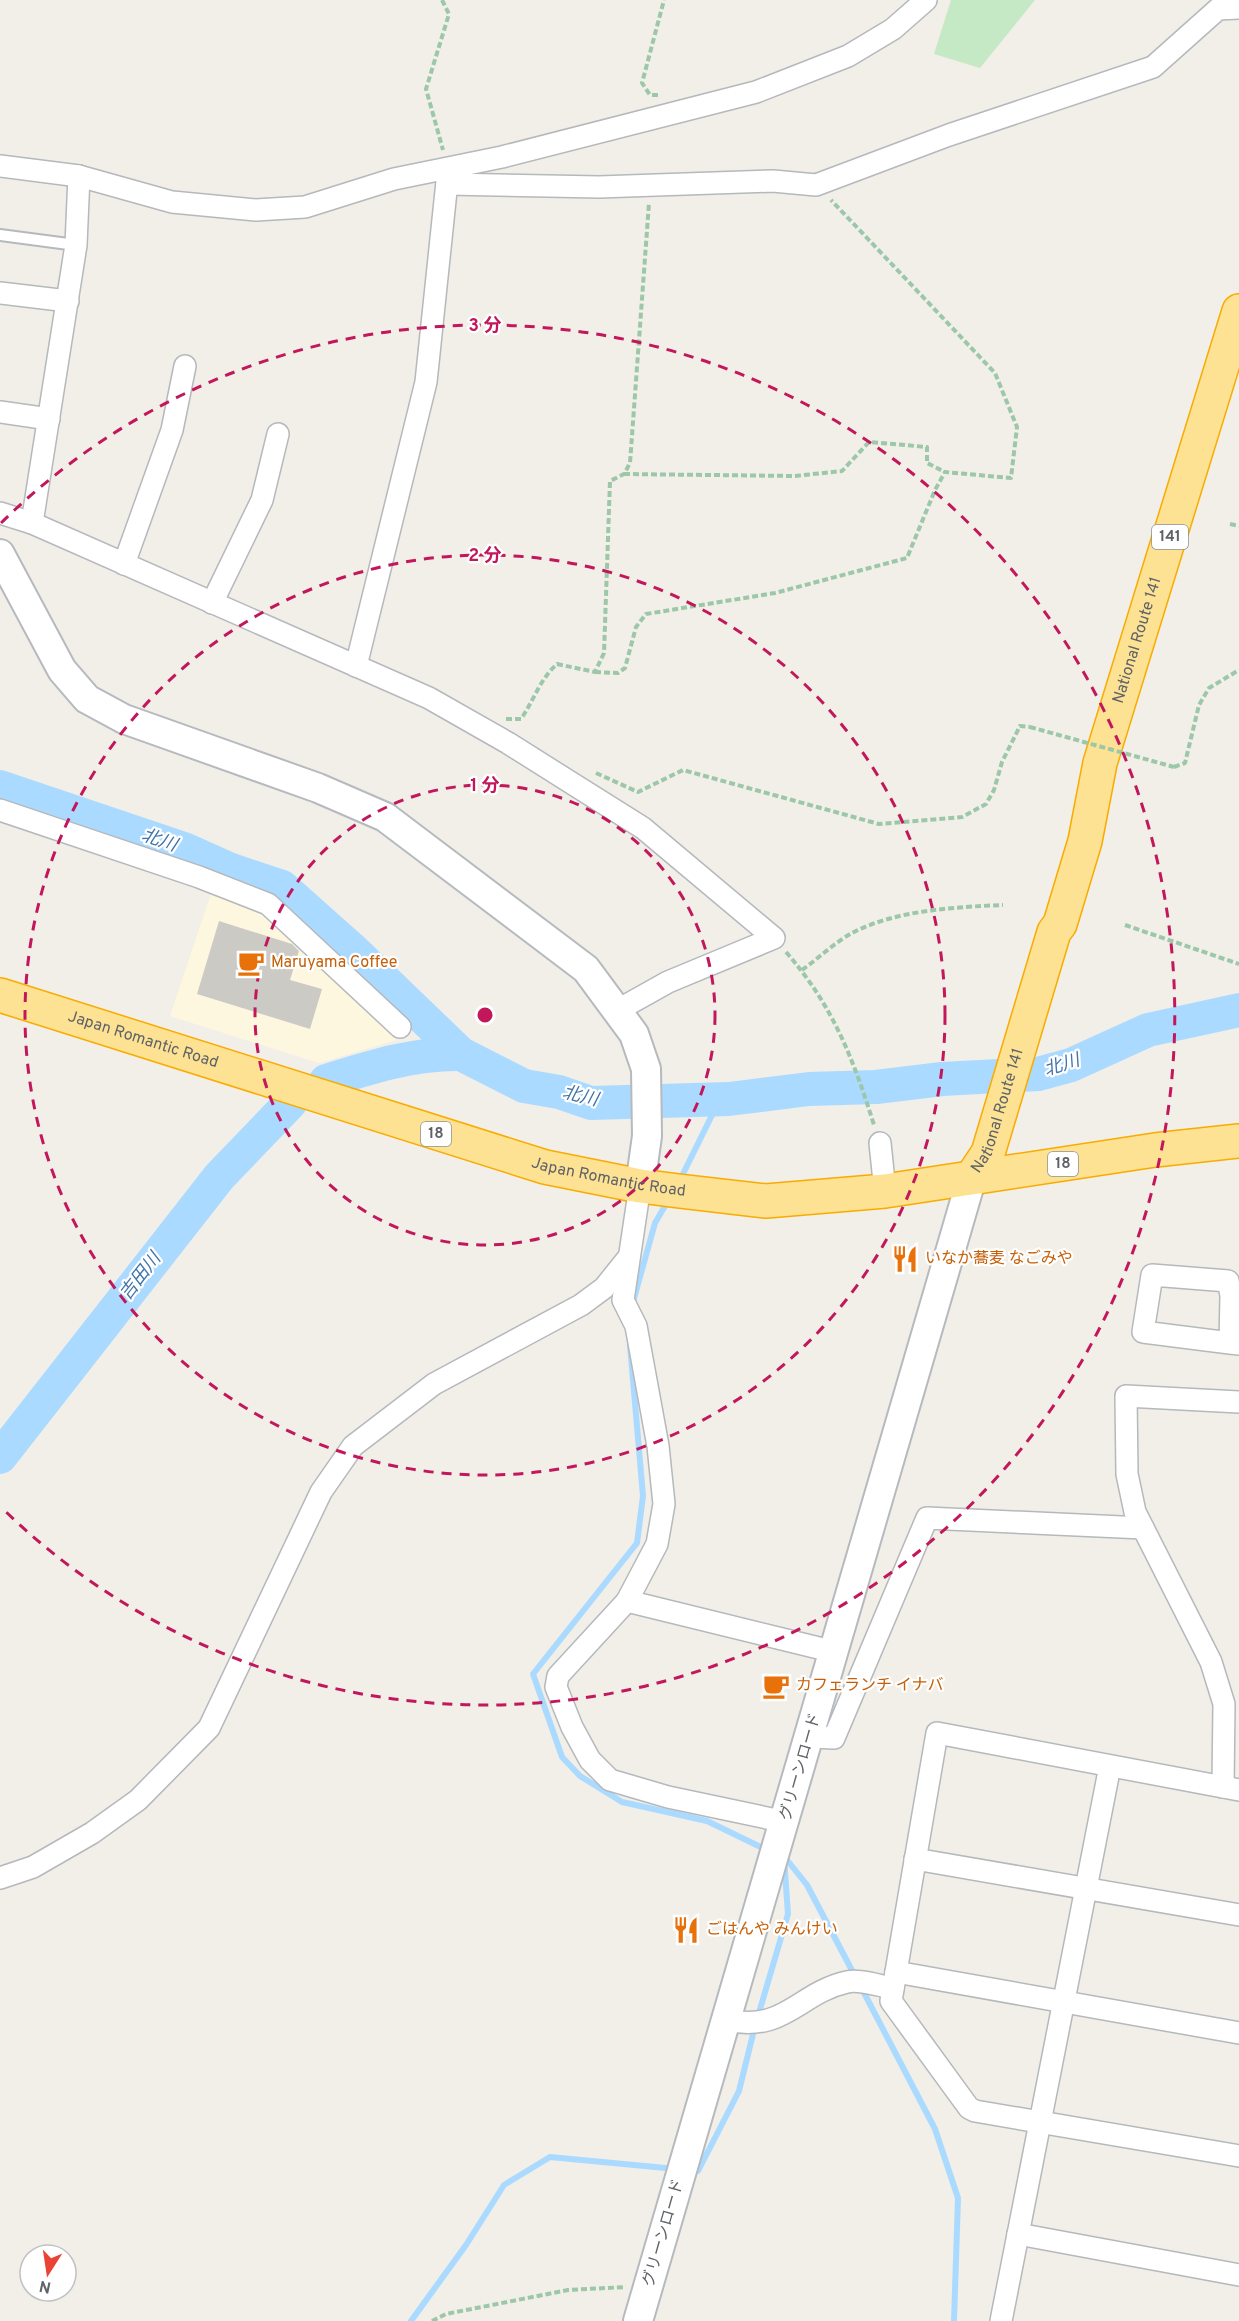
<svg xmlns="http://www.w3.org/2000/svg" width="1239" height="2321" viewBox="0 0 1239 2321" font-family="Overpass,'Noto Sans JP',sans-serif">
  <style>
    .commercial { fill: #fef7e0 }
    .green { fill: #c5e8c5 }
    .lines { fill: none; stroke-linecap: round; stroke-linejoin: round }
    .stream { stroke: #aadaff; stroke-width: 6 }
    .river { stroke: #aadaff; stroke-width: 34 }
    .building { fill: #cccac5 }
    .lane-casing { stroke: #b5b8bc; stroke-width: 14 }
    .street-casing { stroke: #b5b8bc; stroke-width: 24 }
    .secondary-casing { stroke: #b6babf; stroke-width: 32 }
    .highway-casing { stroke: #f9ab00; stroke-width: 36 }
    .path { stroke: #9cc7a9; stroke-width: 4; stroke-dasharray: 6 3; stroke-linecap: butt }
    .lane { stroke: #fff; stroke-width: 10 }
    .street { stroke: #fff; stroke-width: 21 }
    .secondary { stroke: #fff; stroke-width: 28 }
    .highway { stroke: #fde293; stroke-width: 33 }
    .path-bridge { stroke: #9cc7a9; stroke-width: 4; stroke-dasharray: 6 3; stroke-linecap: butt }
    .ring { fill: none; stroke: #c2185b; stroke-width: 3; stroke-dasharray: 10 8 }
    .labels { text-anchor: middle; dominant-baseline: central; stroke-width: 4.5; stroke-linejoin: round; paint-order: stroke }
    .shield { fill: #fff; stroke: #8f9295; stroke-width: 1.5 }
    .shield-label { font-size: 15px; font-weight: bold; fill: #5f6368 }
    .street-label { font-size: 16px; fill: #5f6368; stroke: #fff }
    .food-label { font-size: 16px; fill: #c56008; stroke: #fff; text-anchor: start }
    .water-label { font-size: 18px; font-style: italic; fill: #4174aa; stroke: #fff }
    .centre { fill: #c2185b; stroke: #fff; stroke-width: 3 }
    .ring-label { font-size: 18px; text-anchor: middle; font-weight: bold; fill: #c2185b; stroke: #fff; stroke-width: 4.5; stroke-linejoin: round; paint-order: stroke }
  </style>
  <rect width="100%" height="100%" fill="#f1efe8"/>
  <polygon class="commercial" points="215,882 285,920 387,1025 396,1040 319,1063 170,1016"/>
  <polygon class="green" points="951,0 1035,0 980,68 934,54"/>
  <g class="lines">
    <g class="stream">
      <polyline points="680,1180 717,1105 729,1099"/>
      <polyline points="633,1302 655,1223 669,1199"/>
      <polyline points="630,1345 643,1496 637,1543 533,1674 562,1757 580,1776 622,1802 707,1821 767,1850"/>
      <polyline points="787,1860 807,1885 856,1978"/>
      <polyline points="861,1987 935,2129 958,2198 954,2321"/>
      <polyline points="758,2016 788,1914 784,1858"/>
      <polyline points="689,2171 698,2171 739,2091 755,2026"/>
      <polyline points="411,2321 466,2245 504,2185 550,2157 676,2169"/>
    </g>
    <g class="river">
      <polyline points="0,787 184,849 231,870 282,887 355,952 461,1054 524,1086 559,1092 591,1103 729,1099 809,1089 876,1087 942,1079 1038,1074 1071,1065 1148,1030 1239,1010"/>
      <path d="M326,1081C371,1067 414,1053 461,1054"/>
      <polyline points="0,1457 219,1177 290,1103"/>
    </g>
  </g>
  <polygon class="building" points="219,921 292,944 299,951 290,980 322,989 310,1029 197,994"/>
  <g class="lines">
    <defs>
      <polyline id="lane" points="0,235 76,245"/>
      <g id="street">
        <polyline points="0,166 79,176 172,202 256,210 305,207 394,179 502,157 756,92 848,56 893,29 926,0"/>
        <polyline points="447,184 599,187 773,181 816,185 949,135 1153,67 1218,9 1239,8"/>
        <polyline points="0,293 68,301"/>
        <polyline points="0,412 49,419"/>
        <polyline points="0,513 32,523 429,698 508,743 643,828 774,938 668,982 618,1010"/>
        <polyline points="32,523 76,245 79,176"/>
        <polyline points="124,564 172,430 185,366"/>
        <polyline points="212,603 262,500 278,434"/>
        <polyline points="356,666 426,382 448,172"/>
        <polyline points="0,810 199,877 268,904 400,1027"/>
        <polyline points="880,1143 885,1191"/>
        <polyline points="640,1186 623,1300 636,1326 658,1446 664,1504 657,1544 627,1601 558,1676 556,1687 572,1727 590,1760 610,1780 668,1797 786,1822"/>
        <polyline points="1230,1343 1231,1295 1228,1281 1152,1275 1143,1332 1230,1343 1239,1344"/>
        <polyline points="627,1601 835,1652"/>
        <polyline points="810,1737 834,1738 927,1518 1143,1528"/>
        <polyline points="1223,1787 1224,1704 1211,1662 1135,1512 1127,1474 1126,1396 1239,1402"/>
        <polyline points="1239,1790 937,1733 891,2001 969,2108 975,2111 1239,2156"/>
        <polyline points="915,1859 1239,1915"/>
        <polyline points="0,1878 33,1867 92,1833 138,1800 209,1728 321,1492 353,1446 434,1384 581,1305 604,1288 628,1258"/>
        <polyline points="896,1972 1239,2033"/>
        <path d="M726,2020C785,2033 798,1993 847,1982C859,1979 880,1986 893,1988"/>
        <polyline points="1018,2234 1239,2275"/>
        <polyline points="1001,2321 1110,1766"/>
      </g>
      <g id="secondary">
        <polyline points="0,554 62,670 87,699 124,719 318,788 385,817 586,969 634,1034 646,1069 647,1136 640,1186"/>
        <polyline points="638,2321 972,1177"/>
      </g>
      <g id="highway">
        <path id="s1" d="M0,995L545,1167L640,1186L679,1191L766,1201L885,1191L1155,1150L1239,1141"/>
        <path id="s2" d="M972,1177L988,1153L1054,932L1060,924L1085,841L1100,763L1239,311"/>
      </g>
    </defs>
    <use href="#lane" class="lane-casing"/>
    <use href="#street" class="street-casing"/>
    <use href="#secondary" class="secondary-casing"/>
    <use href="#highway" class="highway-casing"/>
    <g class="path">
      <polyline points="442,0 449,14 426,89 443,150"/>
      <polyline points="658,95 650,95 642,83 664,0"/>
      <polyline points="624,474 795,476 842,471 869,442 927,447 927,463 945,472"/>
      <polyline points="1230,524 1239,526"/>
      <polyline points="595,672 618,673 625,668 636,627 646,614 775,593 907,558 935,490 945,472 1011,478 1017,427 995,373 831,200"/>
      <path d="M506,719H521C534,700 540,679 557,664L595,672L604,653L610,481L624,474L630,463L649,203"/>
      <polyline points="1174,767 1185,763 1199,705 1209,688 1239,670"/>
      <polyline points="596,773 638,792 683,770 879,824 962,817 986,804 994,790 1002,762 1020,726 1030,727"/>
      <polyline points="1125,925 1239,964"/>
      <path d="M786,952C833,1006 853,1058 874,1125"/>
      <path d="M802,970C819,958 836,941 854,932C897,910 956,907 1003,905"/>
      <polyline points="432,2321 446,2314 568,2290 626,2287"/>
    </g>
    <use href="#lane" class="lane"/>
    <use href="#street" class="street"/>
    <use href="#secondary" class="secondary"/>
    <use href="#highway" class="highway"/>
    <polyline class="path-bridge" points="1030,727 1174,767"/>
  </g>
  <g class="ring">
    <circle cx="485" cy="1015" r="230"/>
    <circle cx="485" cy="1015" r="460"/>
    <path d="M1 523A690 690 0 1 1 1 1507"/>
  </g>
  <defs>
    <symbol id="cafe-bare" viewBox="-9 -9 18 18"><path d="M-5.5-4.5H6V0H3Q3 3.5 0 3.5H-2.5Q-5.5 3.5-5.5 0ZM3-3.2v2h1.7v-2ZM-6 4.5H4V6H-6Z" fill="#e8710a" stroke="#fff" stroke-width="2.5" paint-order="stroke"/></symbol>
    <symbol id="restaurant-bare" viewBox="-9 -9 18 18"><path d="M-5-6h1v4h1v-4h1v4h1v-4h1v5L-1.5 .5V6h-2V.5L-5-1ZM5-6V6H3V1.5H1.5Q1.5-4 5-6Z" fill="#e8710a" stroke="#fff" stroke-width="2.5" paint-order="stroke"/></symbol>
  </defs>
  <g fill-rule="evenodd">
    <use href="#cafe-bare" x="232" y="944" width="38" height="38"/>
    <use href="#restaurant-bare" x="886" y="1240" width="38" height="38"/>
    <use href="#cafe-bare" x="757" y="1667" width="38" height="38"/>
    <use href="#restaurant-bare" x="667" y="1911" width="38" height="38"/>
  </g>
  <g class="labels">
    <g class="shield">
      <rect x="1152" y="525" width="36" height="24" rx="4.5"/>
      <rect x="421" y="1122" width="30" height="24" rx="4.5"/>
      <rect x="1048" y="1152" width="30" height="24" rx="4.5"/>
    </g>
    <g class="shield-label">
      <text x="1170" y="537">141</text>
      <text x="436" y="1134">18</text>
      <text x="1063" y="1164">18</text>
    </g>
    <g class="street-label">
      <text stroke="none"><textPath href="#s2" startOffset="564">National Route 141</textPath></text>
      <text stroke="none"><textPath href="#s1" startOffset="150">Japan Romantic Road</textPath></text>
      <text stroke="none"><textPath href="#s2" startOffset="72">National Route 141</textPath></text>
      <text stroke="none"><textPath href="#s1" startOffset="636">Japan Romantic Road</textPath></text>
      <text transform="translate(801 1767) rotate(-74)">グリーンロード</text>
      <text transform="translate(664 2233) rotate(-74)">グリーンロード</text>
    </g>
    <g class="food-label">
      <text x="271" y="963">Maruyama Coffee</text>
      <text x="925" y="1259">いなか蕎麦 なごみや</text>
      <text x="796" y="1686">カフェランチ イナバ</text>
      <text x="706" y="1930">ごはんや みんけい</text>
    </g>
    <g class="water-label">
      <text transform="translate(159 841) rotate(19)">北川</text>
      <text transform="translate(1062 1066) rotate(-18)">北川</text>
      <text transform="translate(580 1097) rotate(13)">北川</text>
      <text transform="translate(141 1277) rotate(-52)">吉田川</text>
    </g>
  </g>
  <circle cx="485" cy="1015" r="9" class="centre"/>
  <g class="ring-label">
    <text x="485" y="331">3 分</text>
    <text x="485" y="561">2 分</text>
    <text x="485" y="791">1 分</text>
  </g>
  <g transform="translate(48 2273) rotate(192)"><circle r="28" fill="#ffffff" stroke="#bfc1c3" stroke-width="1.5"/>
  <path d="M0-4.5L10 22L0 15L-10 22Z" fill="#ea4335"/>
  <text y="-9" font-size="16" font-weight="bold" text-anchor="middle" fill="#5f6368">N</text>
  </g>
</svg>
